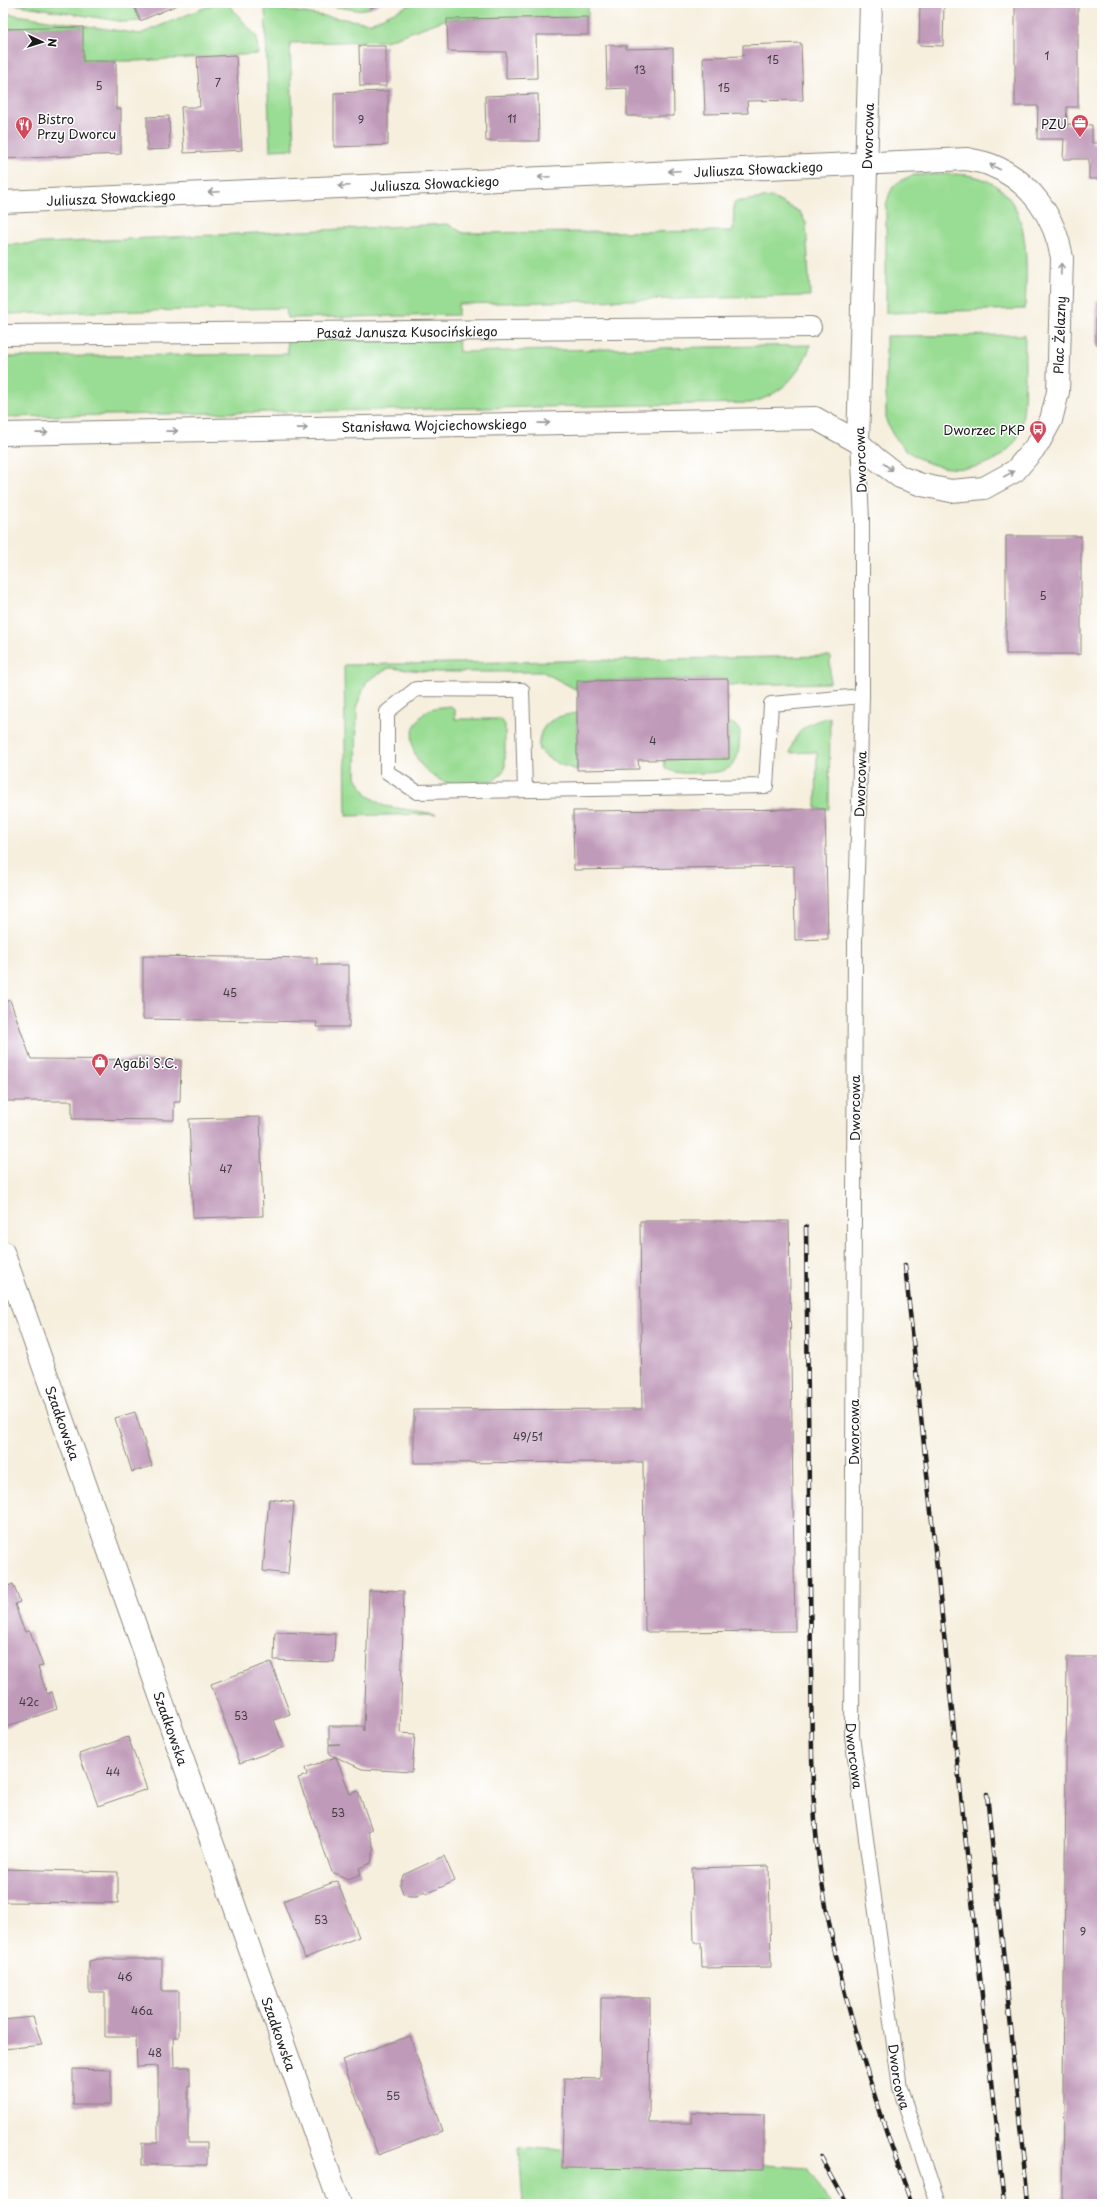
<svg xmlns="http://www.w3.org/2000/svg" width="1105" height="2207" viewBox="0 0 1105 2207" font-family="'Playpen Sans',sans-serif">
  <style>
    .green { fill: #99dc93; stroke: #5a7c58 }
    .building { fill: #c09ab9 }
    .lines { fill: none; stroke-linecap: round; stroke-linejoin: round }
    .service-casing { stroke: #89867d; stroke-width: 16 }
    .pedestrian-casing { stroke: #89867d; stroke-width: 22 }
    .minor-casing { stroke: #89867d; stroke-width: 24 }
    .tertiary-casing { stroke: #89867d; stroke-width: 24 }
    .service { stroke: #fff; stroke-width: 14 }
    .pedestrian { stroke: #fff; stroke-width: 20 }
    .minor { stroke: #fff; stroke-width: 22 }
    .tertiary { stroke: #fff; stroke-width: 22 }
    .rail-casing { stroke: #1c1c1c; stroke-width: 4.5 }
    .rail { stroke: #fff; stroke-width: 3; stroke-dasharray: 9; stroke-linecap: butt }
    .oneway { stroke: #999 }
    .labels { text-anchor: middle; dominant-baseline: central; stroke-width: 3; stroke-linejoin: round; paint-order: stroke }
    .number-label { font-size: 11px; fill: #453c43 }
    .poi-label { font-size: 13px; fill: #1c1c1c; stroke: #fff; text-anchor: start }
    .street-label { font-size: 13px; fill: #1c1c1c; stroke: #fff }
  </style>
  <rect width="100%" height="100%" fill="#fff"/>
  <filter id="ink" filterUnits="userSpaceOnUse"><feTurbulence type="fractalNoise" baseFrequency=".025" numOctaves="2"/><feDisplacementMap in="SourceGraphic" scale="8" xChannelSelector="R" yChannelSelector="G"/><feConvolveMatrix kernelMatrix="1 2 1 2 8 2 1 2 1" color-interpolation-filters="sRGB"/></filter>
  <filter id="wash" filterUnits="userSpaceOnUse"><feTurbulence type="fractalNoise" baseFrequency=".012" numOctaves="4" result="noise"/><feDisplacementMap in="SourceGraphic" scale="16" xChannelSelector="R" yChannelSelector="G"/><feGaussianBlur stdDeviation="0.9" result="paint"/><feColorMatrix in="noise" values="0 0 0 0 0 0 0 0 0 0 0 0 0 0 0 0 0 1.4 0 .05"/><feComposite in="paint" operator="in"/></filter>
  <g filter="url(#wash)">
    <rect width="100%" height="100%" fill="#f6efde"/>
    <g class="green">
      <polygon points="6,3 133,3 140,21 125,22"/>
      <polygon points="216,3 227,3 257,37 258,54 137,61 83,61 82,27 3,29 3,13 140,34"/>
      <polygon points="312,3 368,3 371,8 356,10"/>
      <polygon points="414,3 588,3 588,17 447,19 386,41 290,43 294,149 270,150 265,7 370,23"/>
      <path d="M914,175C931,175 950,173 967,175C1034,185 1027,258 1025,309L886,313V206C891,185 895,182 914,175Z"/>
      <polygon points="771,197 800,212 806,223 810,296 458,304 458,315 287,318 286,308 3,314 3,245 448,224 463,233 733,231 734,202"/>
      <path d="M1025,335C1024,357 1028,423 1016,440C984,487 903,473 886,420V336Z"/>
      <path d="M458,337L459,352L811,345C798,376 784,393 751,403L3,417V357L288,354L287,338Z"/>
      <polygon points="830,656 830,683 728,685 727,679 577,681 577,690 543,672 435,672 389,668 367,681 357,705 356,777 367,795 384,806 436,814 346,816 344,665"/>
      <path d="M451,706L455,710V719H501L505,725V769L494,781C482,781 454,786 444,782C415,770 398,734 427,711C432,707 444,707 451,706Z"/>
      <path d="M577,713V770L561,765L548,758L539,750C537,724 553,716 577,713Z"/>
      <path d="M830,717L829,809H816L817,752L790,753C795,730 807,723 830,717Z"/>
      <path d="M728,722L735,725L740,731C739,769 733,773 695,773C684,773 675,774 665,768L664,760L729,759Z"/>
      <polygon points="519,2147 807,2168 830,2204 523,2204"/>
    </g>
    <g id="blocks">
      <g class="building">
        <polygon points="133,3 182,3 140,21"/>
        <polygon points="368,3 381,3 371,8"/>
        <polygon points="920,3 944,3 943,46 919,45"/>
        <polygon points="1015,3 1078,3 1078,107 1067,107 1066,124 1092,125 1092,143 1102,143 1102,179 1089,179 1089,159 1063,159 1064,139 1037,139 1038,106 1015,106"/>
        <polygon points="588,17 588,35 536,35 537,78 506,79 506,52 448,51 447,19"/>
        <polygon points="83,27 83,61 116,61 116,109 121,109 121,154 3,159 3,29"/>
        <polygon points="801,43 803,100 747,101 748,113 705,114 703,57 743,56 743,45"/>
        <polygon points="606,45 626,46 626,49 673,48 674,116 627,116 627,88 607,89"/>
        <polygon points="359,46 386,46 386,86 360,86"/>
        <polygon points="236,55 242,150 184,153 181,107 200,107 197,57"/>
        <polygon points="388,91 388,145 334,147 334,93"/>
        <polygon points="538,94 539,141 486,141 485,96"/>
        <polygon points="169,116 170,149 147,150 147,117"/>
        <polygon points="1101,290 1102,290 1102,399 1100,399 1101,344 1096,344 1096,301 1101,301"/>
        <rect x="1006" y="536" width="75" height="118"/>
        <polygon points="728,679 729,759 638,760 639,769 577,770 577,681"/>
        <polygon points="825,809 828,939 795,940 794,866 574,870 573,811"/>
        <polygon points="143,956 317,958 317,965 349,965 349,1027 316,1027 317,1022 143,1019"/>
        <polygon points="10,1000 31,1059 181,1060 180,1102 174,1102 174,1120 72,1119 72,1101 3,1101 3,1003"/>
        <polygon points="260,1117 263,1216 193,1218 189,1119"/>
        <polygon points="640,1221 789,1221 795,1631 645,1632 643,1462 414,1463 414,1410 642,1409"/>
        <polygon points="135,1412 152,1466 132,1472 115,1418"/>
        <polygon points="269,1499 294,1502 288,1574 263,1571"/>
        <polygon points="3,1573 8,1586 13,1584 20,1602 15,1604 20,1620 25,1632 30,1631 43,1666 38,1667 47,1694 52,1692 57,1709 3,1728"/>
        <polygon points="369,1590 404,1591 400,1733 415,1734 412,1772 362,1769 336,1757 350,1794 358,1791 372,1830 368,1832 374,1848 371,1863 359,1868 361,1874 348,1879 332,1872 298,1778 307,1775 305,1768 336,1757 329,1754 329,1745 340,1744 329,1744 329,1726 363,1726 364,1731"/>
        <polygon points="275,1632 335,1634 334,1662 274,1660"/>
        <polygon points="1067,1657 1102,1657 1102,2204 1062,2204"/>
        <polygon points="271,1662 290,1714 274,1720 284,1747 240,1763 211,1684"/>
        <polygon points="128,1737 147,1789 98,1806 79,1754"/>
        <polygon points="444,1856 455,1881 426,1894 424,1891 417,1896 409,1896 403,1893 400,1885 403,1875"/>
        <polygon points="769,1866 771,1967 702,1968 701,1943 694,1943 692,1868"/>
        <polygon points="3,1869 118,1872 118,1903 3,1902"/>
        <polygon points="337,1881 359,1937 305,1958 283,1901"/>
        <polygon points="98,1959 162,1959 162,1991 179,1991 179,2037 173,2037 174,2067 190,2067 190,2087 188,2086 188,2143 207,2143 207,2165 142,2165 142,2143 158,2143 158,2066 137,2067 136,2037 105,2037 105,1992 89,1992 89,1961"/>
        <polygon points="601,1998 650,1998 649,2123 692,2123 692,2113 764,2114 764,2170 562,2168 564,2078 600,2079"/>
        <polygon points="33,2017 42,2045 3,2049 3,2020"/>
        <polygon points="410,2036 442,2131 378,2155 342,2060"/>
        <polygon points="73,2069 111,2070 111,2105 73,2105"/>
      </g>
    </g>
  </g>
  <g filter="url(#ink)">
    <use href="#blocks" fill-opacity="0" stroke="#89867d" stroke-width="1"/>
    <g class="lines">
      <defs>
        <g id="service">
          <path id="s1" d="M858,442L862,519V696L855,941L852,1736L900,2088L938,2204"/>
          <polyline points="525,790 522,690 416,689 387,712 387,772 417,792 766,786 771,704 862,696"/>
        </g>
        <g id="pedestrian">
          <path id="s2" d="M3,335L811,327"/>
        </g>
        <g id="minor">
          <path id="s3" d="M3,202L967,159C975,161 984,162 991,165C1031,181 1055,217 1062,258L1058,392L1051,420L1038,444L1015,471L984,488L951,491L922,485L900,477L875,458L858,442L815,418L3,434"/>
          <path id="s4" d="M858,442L871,3"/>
        </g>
        <g id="tertiary">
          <path id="s5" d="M3,1252L340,2204"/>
        </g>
      </defs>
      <use href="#service" class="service-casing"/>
      <use href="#pedestrian" class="pedestrian-casing"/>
      <use href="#minor" class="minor-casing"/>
      <use href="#tertiary" class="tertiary-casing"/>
      <use href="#service" class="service"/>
      <use href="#pedestrian" class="pedestrian"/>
      <use href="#minor" class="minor"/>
      <use href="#tertiary" class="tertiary"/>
      <defs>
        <g id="rail">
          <path d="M806,1227L812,1755C813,1795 815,1836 821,1876C838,1989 873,2097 912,2204"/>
          <polyline points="905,1265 1004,2204"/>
          <polyline points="987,1794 1029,2204"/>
          <polyline points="821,2157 847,2204"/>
        </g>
      </defs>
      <use href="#rail" class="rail-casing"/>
      <use href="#rail" class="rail"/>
    </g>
    <defs><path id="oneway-shaft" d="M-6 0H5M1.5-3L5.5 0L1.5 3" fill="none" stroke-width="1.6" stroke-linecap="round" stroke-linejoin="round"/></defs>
    <g class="oneway">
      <use href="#oneway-shaft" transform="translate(995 167) rotate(-153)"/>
      <use href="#oneway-shaft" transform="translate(674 171) rotate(177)"/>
      <use href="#oneway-shaft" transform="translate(544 177) rotate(177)"/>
      <use href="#oneway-shaft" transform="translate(344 186) rotate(177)"/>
      <use href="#oneway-shaft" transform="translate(214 192) rotate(177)"/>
      <use href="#oneway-shaft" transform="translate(1061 269) rotate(-88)"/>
      <use href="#oneway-shaft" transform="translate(544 423) rotate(-1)"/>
      <use href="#oneway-shaft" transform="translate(302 428) rotate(-1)"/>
      <use href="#oneway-shaft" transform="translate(172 431) rotate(-1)"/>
      <use href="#oneway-shaft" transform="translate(42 433) rotate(-1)"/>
      <use href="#oneway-shaft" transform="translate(888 467) rotate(37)"/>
      <use href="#oneway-shaft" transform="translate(1009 474) rotate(-28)"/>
    </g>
  </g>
  <defs>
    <symbol id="office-pin" viewBox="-11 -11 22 30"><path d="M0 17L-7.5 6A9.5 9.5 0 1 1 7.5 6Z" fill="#d1495b" stroke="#fff"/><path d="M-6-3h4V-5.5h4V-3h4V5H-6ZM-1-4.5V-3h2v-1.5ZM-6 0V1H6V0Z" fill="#fff"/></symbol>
    <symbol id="restaurant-pin" viewBox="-11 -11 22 30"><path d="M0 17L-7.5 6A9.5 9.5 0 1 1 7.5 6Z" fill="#d1495b" stroke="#fff"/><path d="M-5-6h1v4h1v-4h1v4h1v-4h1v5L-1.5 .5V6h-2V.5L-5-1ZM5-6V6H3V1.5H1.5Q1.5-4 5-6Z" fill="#fff"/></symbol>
    <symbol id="bus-pin" viewBox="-11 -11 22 30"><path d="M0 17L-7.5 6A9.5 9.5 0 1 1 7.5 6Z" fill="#d1495b" stroke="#fff"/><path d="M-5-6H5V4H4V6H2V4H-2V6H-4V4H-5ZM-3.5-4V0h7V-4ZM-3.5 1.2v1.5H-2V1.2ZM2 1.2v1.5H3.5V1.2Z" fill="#fff"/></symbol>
    <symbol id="shop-pin" viewBox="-11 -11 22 30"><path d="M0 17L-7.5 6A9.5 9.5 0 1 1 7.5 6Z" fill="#d1495b" stroke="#fff"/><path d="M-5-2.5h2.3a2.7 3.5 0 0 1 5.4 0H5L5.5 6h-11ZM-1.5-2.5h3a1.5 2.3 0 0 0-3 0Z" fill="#fff"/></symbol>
  </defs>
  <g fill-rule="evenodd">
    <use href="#office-pin" x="1070" y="113" width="20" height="27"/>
    <use href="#restaurant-pin" x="14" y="115" width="20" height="27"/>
    <use href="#bus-pin" x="1028" y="419" width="20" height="27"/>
    <use href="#shop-pin" x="90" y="1052" width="20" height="27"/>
  </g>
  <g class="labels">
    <g class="number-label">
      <text x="1047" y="55">1</text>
      <text x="773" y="59">15</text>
      <text x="640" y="69">13</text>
      <text x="218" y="82">7</text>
      <text x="99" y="85">5</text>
      <text x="724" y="87">15</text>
      <text x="512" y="118">11</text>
      <text x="361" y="119">9</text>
      <text x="1043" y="595">5</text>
      <text x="653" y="740">4</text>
      <text x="230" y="992">45</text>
      <text x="226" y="1168">47</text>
      <text x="528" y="1436">49/51</text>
      <text x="29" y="1701">42c</text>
      <text x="241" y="1715">53</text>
      <text x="113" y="1771">44</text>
      <text x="338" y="1812">53</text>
      <text x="321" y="1919">53</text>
      <text x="1083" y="1931">9</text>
      <text x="125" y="1976">46</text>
      <text x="142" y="2010">46a</text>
      <text x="155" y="2052">48</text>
      <text x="393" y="2095">55</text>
    </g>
    <g class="poi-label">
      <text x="37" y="118">Bistro<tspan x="37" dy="15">Przy Dworcu</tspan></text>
      <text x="1067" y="123" text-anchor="end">PZU</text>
      <text x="1025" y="429" text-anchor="end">Dworzec PKP</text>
      <text x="113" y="1062">Agabi S.C.</text>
    </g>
    <g class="street-label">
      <text stroke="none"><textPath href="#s4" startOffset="306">Dworcowa</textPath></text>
      <text stroke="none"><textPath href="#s3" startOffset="756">Juliusza Słowackiego</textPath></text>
      <text stroke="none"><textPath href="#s3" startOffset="432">Juliusza Słowackiego</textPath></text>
      <text stroke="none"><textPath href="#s3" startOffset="108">Juliusza Słowackiego</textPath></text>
      <text stroke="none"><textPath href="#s2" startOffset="404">Pasaż Janusza Kusocińskiego</textPath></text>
      <text transform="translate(1059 335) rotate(-88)">Plac Żelazny</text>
      <text transform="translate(434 425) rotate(-1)">Stanisława Wojciechowskiego</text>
      <text transform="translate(860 460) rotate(-92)">Dworcowa</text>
      <text transform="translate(860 784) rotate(-88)">Dworcowa</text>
      <text transform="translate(854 1108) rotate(-90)">Dworcowa</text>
      <text stroke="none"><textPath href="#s5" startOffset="181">Szadkowska</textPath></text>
      <text transform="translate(853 1432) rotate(-90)">Dworcowa</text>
      <text stroke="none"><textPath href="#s5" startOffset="505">Szadkowska</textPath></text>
      <text stroke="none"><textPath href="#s1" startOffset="1314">Dworcowa</textPath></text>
      <text stroke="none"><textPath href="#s5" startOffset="829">Szadkowska</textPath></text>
      <text stroke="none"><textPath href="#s1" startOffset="1638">Dworcowa</textPath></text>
    </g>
  </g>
  <rect width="1105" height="2207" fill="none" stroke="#fff" stroke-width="16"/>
  <g transform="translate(42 42) rotate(94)" stroke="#ffffff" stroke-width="3" paint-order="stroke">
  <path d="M0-3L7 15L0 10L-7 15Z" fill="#1c1c1c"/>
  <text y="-6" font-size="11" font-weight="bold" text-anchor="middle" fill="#1c1c1c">N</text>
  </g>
</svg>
